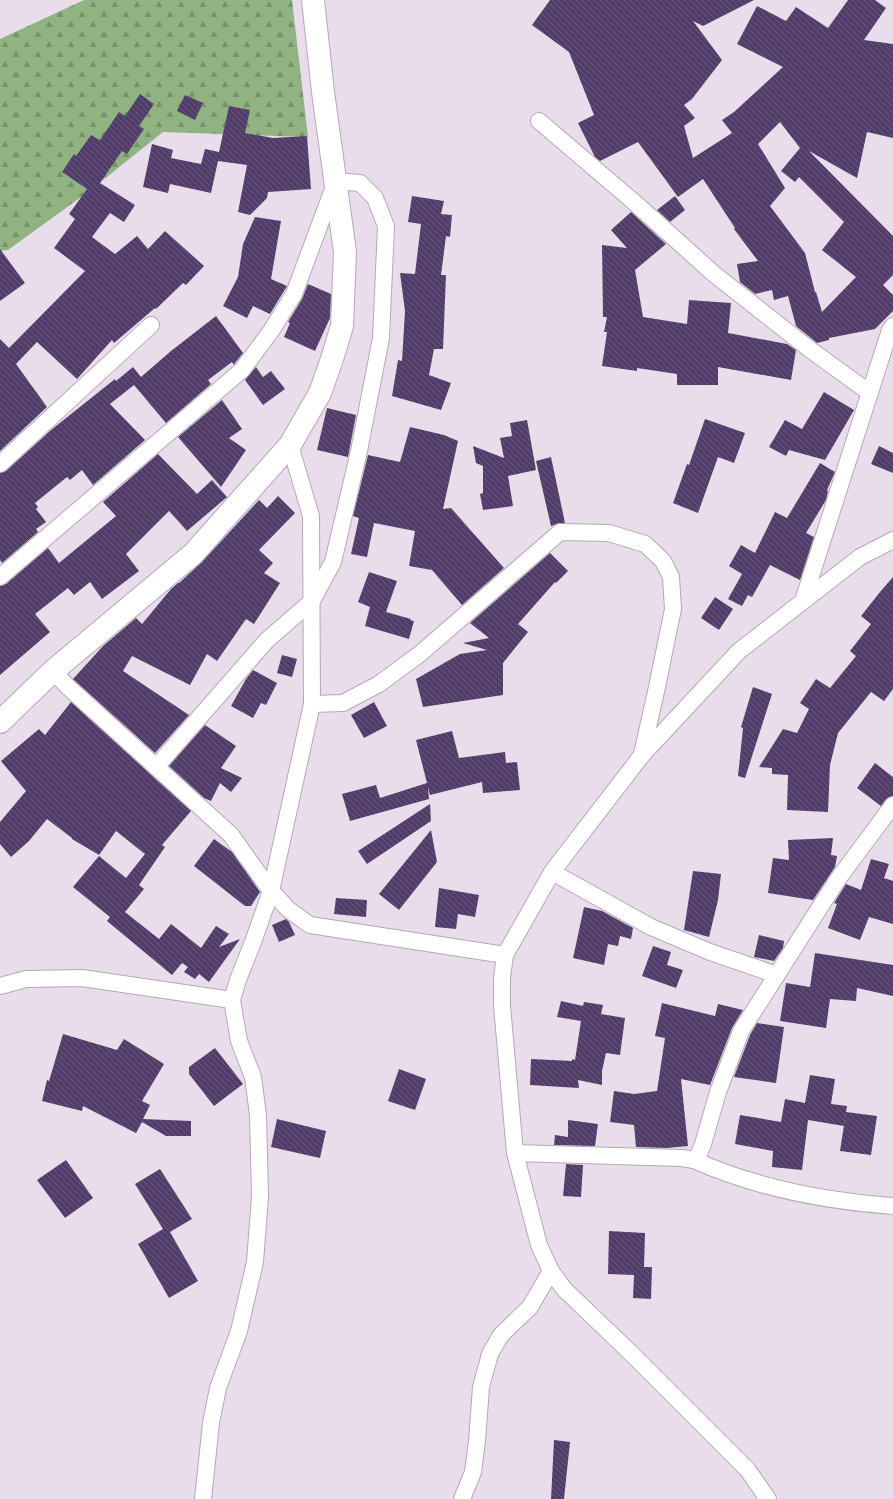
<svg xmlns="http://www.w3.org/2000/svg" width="893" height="1499" viewBox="0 0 893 1499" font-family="'Alegreya Sans',sans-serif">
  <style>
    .forest { fill: url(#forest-firs) }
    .building { fill: url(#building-back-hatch); fill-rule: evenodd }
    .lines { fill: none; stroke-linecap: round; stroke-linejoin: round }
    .minor-casing { stroke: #b5a8b6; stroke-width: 18 }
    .secondary-casing { stroke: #b5a8b6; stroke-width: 24 }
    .minor { stroke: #fff; stroke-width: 16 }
    .secondary { stroke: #fff; stroke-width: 22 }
  </style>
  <defs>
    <pattern id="forest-firs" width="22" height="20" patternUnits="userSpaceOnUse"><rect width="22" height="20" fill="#91b382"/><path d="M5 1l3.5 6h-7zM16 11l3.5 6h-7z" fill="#77926b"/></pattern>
    <pattern id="building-back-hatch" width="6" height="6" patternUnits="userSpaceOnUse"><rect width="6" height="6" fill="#523d6a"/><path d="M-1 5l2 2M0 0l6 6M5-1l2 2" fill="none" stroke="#69587c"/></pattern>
  </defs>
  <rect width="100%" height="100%" fill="#eaddeb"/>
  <polygon class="forest" points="84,0 292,0 308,137 163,132 88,192 8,250 0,251 0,39"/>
  <g class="building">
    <path d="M550,0H754L703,26L693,21L722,60L692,99L684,105L695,118L684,126L693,158L732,133L722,120L734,112L783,67L737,44L757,6L786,21L796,7L828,28L848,0H875L886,8L864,40L893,44V138L867,132L857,178L809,151L893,236V275L883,285L893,295V311L875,329L829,338V340L817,343L796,326L788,296L774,300L772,290L755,294L740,282L737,264L758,261L734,229L735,228L703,179L678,197L638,142L600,161L595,157L578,123L594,115L569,52L532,25ZM780,122L800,148L781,171L795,182L799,177L844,222L822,250L856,277L822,312L816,292H815L805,253L770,206L785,188L758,144Z"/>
    <polygon points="140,94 154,104 139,126 144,129 127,154 122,151 100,183 135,205 124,222 110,213 92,237 115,254 137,236 148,249 165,231 204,266 186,285 183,283 156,309 155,308 114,343 112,340 77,379 37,342 16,364 47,407 0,451 0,339 9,348 85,271 54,248 75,219 69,214 87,189 62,172 74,154 76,156 91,135 100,140 119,112 125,116"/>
    <polygon points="185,95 203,103 195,120 177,111"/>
    <polygon points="229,106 250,110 245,133 273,138 307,136 311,189 268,192 267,198 250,215 238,212 247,165 218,161 211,193 170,184 168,193 143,187 152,144 173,150 171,158 201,164 205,149 219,152"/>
    <polygon points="412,196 444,201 441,214 452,215 450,237 446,236 441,275 446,275 443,349 434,349 429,375 451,383 441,410 392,396 398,360 402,361 405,311 400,273 415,274 421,224 408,222"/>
    <polygon points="675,196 685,210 670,222 657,210"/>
    <polygon points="631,212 666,244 635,270 643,317 687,324 689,300 731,303 728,333 787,344 796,350 791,380 718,367 718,385 677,385 677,374 637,368 637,371 602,366 607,332 604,332 607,317 603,317 602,245 627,248 611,230"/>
    <polygon points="255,217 281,221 271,279 287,286 270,314 253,306 247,318 223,306 238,277 243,244"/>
    <polygon points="0,249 25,283 0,301"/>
    <polygon points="308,284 331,294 330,318 315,351 284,337 290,323 288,322 302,299"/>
    <polygon points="216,316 243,353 235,363 234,365 232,362 208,380 211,384 166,423 134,385 110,404 145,440 93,485 82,470 70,480 67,477 35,503 38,507 36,509 46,522 36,529 38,532 2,563 0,560 0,473 6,471 51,430 115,379 116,381 133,367 141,377 171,351"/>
    <polygon points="256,367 263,377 271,371 285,389 263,405 245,380"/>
    <polygon points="824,392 854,410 825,460 789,450 786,456 769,447 785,420 802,429"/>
    <polygon points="222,400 242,429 229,438 246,450 221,487 178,437"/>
    <polygon points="327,408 356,415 348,457 317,450"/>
    <polygon points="705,419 745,433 734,463 718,457 698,513 673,503 687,464 689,465"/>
    <polygon points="527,420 536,470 508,476 513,506 483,510 480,494 483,493 483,466 476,463 473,446 504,458 500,438 512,436 510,423"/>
    <polygon points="410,427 444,435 458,441 443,509 451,508 504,568 462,605 432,570 409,566 415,531 374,523 367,557 351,554 359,518 353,516 368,455 400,462"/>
    <polygon points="879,446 893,453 893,473 871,464"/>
    <polygon points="158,454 197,494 212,480 227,497 187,531 169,511 126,554 139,571 102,599 90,582 74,595 68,588 35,614 50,632 0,675 0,586 6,584 48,548 59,563 116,516 103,502"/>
    <polygon points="551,457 565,523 560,523 551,526 536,461"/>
    <polygon points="820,463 835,472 827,490 828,491 826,500 806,533 814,537 800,580 770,565 752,597 748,595 742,606 728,599 742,574 729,566 741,545 755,553 775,512 787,518"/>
    <polygon points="278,496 295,513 259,550 273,563 264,573 280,583 254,624 246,619 217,661 207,654 190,685 132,656 123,671 189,715 155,753 73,679 103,646 136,618 142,624 171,589 178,583 179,583 202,562 259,500 267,508"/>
    <polygon points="550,553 568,571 556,583 555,582 518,624 528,632 503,663 503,695 423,707 416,679 460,654 487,650 463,643 489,638 470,623"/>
    <polygon points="369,572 397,581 386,612 411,619 410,620 414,621 409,639 365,626 370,607 358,602"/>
    <polygon points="893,577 893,689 884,701 871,692 838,733 830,765 828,812 787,810 788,775 772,774 772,768 759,767 783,729 797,733 809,709 800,703 816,679 830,688 856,656 850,651 871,624 861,616 880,592"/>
    <polygon points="715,597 733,609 719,630 701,618"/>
    <polygon points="282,655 297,659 292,677 277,673"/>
    <polygon points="253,670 277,683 266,705 261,703 253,718 231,706 246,679"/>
    <polygon points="753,687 772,694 745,778 738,776 743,728 741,727"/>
    <polygon points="71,702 191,811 162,845 165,847 139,885 144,889 125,912 159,939 171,924 201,948 216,926 229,934 219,947 240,939 209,982 199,974 195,979 184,972 188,967 182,963 172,975 107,921 110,917 73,887 99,856 126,878 145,854 116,831 99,855 72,839 72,838 47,819 29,841 11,857 0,844 0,822 26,791 1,761 39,729 45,735"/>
    <polygon points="374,702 387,726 364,738 351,715"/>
    <polygon points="205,725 236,746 221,768 242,778 231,792 220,783 211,801 204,798 169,766"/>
    <polygon points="452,731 459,758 505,752 506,763 517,762 520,790 483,793 482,782 430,795 428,787 429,799 350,821 342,794 376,785 380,798 427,783 416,740"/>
    <polygon points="875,763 893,777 893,796 886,799 881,806 857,788"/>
    <polygon points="430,804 431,821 367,864 358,851"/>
    <polygon points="431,830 437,862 399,910 379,894"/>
    <polygon points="833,838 831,855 837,856 835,867 813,900 768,893 773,858 789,860 788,840"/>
    <polygon points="214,839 232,852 260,892 251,906 245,906 194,866"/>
    <polygon points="871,859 889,864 884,878 893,881 893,924 869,917 860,940 828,928 837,904 834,903 846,884 861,890"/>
    <polygon points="693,871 721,874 718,900 709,937 684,930"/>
    <polygon points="439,888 479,895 475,917 458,914 456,929 435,927"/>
    <polygon points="336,898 367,900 366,917 334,914"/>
    <polygon points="584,907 602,911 633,928 631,939 620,936 618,946 608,944 604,965 573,958"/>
    <polygon points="286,919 289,922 295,935 279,942 272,925"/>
    <polygon points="759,935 784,941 783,948 774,961 754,957"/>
    <polygon points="653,946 671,952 667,965 683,970 676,988 642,976"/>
    <polygon points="815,953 893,965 893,996 857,988 856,1001 830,999 826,1028 780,1021 786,983 810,987"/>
    <polygon points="561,1001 583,1006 584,1002 603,1005 601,1014 625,1018 620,1055 606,1053 602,1071 602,1085 578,1080 579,1088 530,1085 531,1059 572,1061 572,1059 575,1060 581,1021 557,1017"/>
    <polygon points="662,1003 715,1016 718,1004 743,1010 732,1028 710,1085 681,1079 688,1146 667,1148 636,1147 634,1125 610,1122 614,1091 634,1094 657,1091 665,1038 655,1036"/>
    <polygon points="757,1023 784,1027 776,1083 734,1077 750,1035"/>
    <polygon points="63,1034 117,1050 124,1039 164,1064 142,1101 150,1105 143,1119 191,1121 191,1136 166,1136 142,1122 136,1133 83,1106 82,1111 42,1101 47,1080 49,1081"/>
    <polygon points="215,1048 243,1084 214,1106 189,1074 189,1067"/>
    <polygon points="399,1069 426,1079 415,1110 388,1101"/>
    <polygon points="810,1075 835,1079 831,1104 847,1106 844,1126 808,1120 802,1170 772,1167 773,1151 735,1144 740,1115 781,1122 785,1099 805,1103"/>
    <polygon points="846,1112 877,1116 871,1155 840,1151"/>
    <polygon points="277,1119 326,1131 320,1158 271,1147"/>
    <polygon points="568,1120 598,1124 595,1146 554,1145 555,1135 568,1137"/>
    <polygon points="66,1160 93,1198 65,1218 37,1180"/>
    <polygon points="566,1164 583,1165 581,1197 563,1196"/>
    <polygon points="160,1169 192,1219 170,1232 198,1281 169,1298 138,1244 163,1229 135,1184"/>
    <polygon points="609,1231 645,1233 644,1267 652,1267 651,1299 633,1298 634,1275 608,1274"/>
    <polygon points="554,1440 570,1442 564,1499 551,1499"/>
  </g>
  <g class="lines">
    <defs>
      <g id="minor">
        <polyline points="539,121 634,202 714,274 812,351 870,393"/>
        <polyline points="0,464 151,325"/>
        <polyline points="0,577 242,370 271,331 294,294 336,181 360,183 375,198 386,226 381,338 359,451 333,562 312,601 267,640 156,767"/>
        <polyline points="803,601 890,330 893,326"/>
        <polyline points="53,671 67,686 231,835 271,891 289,910 310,925 505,955"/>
        <polyline points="312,704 343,703 379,684 421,653 560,532 609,533 645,544 663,561 671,577 673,609 657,687 642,754"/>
        <polyline points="552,872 651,927 710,952 777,975"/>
        <polyline points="0,986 26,979 82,978 232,1000"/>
        <polyline points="515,1153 682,1158 694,1160 699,1154 703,1144 718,1092 741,1031 838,879 893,805"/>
        <path d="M694,1160C756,1188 826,1201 893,1206"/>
        <polyline points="203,1499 211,1423 218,1388 239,1331 255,1262 260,1196 258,1115 253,1077 239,1041 232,1000 238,980 253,942 271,891 312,704 311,516 290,445"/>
        <polyline points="462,1499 473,1472 477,1441 481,1387 490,1354 501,1335 530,1307 551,1271"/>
        <polyline points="768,1499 747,1469 636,1358 564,1289 551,1271 539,1245 515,1153 502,1006 502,978 505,955 552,872 642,755 739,651 860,557 893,540"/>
      </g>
      <polyline id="secondary" points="0,722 53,671 193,554 290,445 320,393 332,359 342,326 345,252 323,92 313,0"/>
    </defs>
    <use href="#minor" class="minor-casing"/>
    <use href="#secondary" class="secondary-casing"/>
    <use href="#minor" class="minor"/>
    <use href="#secondary" class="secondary"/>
  </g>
</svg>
